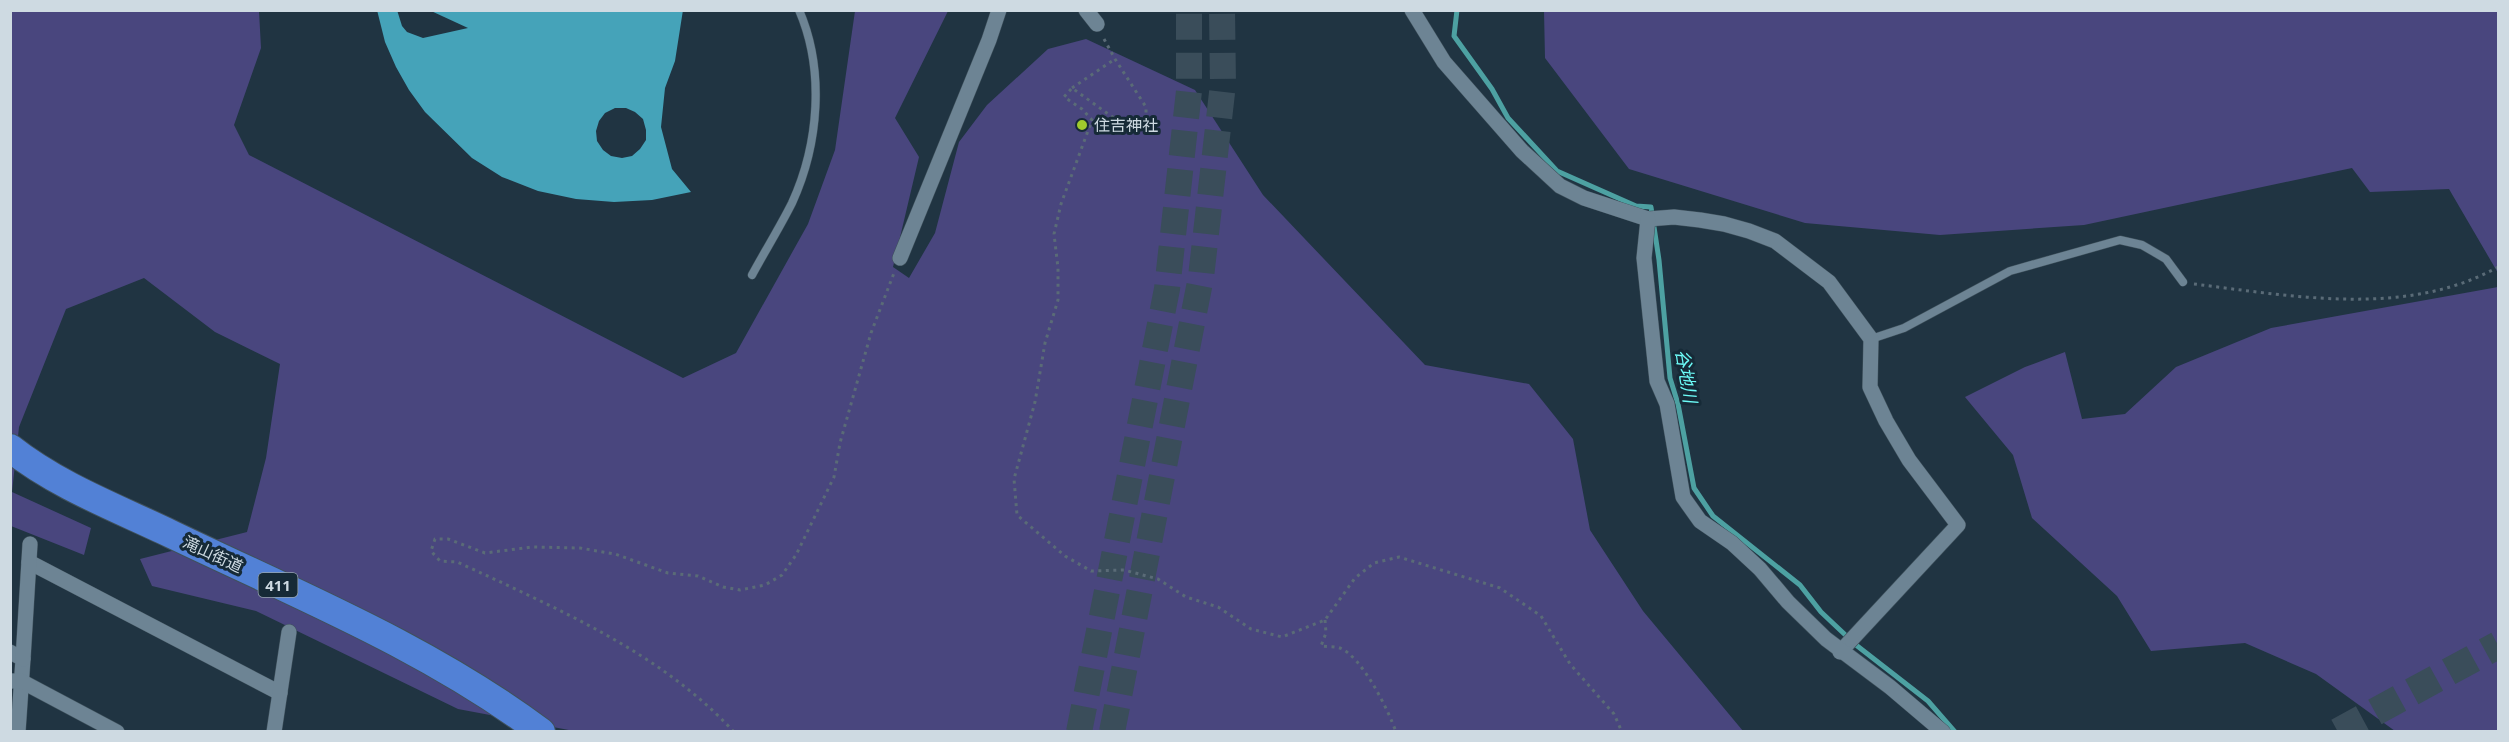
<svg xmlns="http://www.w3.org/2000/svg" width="2509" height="742" viewBox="0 0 2509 742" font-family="'Noto Sans','Noto Sans JP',sans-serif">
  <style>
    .green { fill: #49467e }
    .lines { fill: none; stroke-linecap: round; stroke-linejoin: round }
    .stream { stroke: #4da1a2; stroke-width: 5 }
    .building { fill: #45a3b9; fill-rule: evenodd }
    .primary-tunnel { stroke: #3a4d5a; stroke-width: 26; stroke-dasharray: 26 13; stroke-linecap: butt }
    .highway-tunnel { stroke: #3a4d5a; stroke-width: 28; stroke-dasharray: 28 14; stroke-linecap: butt }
    .lane-casing { stroke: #3f515c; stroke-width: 9 }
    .street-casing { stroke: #3f515c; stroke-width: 16 }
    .highway-casing { stroke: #3f515c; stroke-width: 30 }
    .path { stroke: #5a6b77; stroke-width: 3; stroke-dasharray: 3 4.5; stroke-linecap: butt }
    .lane { stroke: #6d8494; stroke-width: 8 }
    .street { stroke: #6d8494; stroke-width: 15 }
    .highway { stroke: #5281d6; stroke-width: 28 }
    .poi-dot { fill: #9fca2d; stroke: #162a37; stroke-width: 2 }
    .labels { text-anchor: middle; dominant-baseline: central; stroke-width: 6; stroke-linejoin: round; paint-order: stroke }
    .shield { fill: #162a37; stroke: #97a5af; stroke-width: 1.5 }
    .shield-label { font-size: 15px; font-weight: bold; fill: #cedae2 }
    .poi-label { font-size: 16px; fill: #cedae2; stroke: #162a37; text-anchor: start }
    .street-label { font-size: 16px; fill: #cedae2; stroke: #162a37 }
    .water-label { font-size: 18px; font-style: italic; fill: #6dfcf8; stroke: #162a37 }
  </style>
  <rect width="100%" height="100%" fill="#203442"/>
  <g class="green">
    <polygon points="10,11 259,11 261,48 234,125 249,155 683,378 736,353 808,224 835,150 855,11 948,11 895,118 919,157 893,267 909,278 935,233 959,142 987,105 1048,49 1086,39 1195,90 1263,195 1425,365 1529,384 1573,439 1590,530 1643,611 1743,731 574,731 458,709 256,611 152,586 140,559 247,532 266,458 280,364 215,332 144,278 66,309 19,427 12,492 91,528 84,555 11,526"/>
    <polygon points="1544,11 2498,11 2498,273 2449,189 2370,192 2352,168 2084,225 1940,235 1805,223 1629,169 1545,58"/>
    <polygon points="2498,287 2498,731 2395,731 2316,674 2245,643 2151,651 2117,596 2032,518 2013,455 1965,397 2025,367 2065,352 2082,419 2125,414 2176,367 2271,328"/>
  </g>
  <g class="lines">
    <polyline class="stream" points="1457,10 1454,36 1492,89 1508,118 1557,171 1636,206 1651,207 1659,260 1670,378 1678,404 1694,488 1713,516 1800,585 1821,612 1856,645 1928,701 1955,732"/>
  </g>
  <path class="building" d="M377,10H397L402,26L407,32L423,38L468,28L429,10H683L675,61L665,88L661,127L672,169L691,192L652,200L614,202L576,199L538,191L502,177L472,158L425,112L409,90L396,67L385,42ZM615,108H626L635,112L643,119L646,130V140L640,149L632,156L622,158L611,156L603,150L597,141L596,131L599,121L605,113Z"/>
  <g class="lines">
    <g class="primary-tunnel">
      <polyline points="1079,732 1167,289 1189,91 1189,10"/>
      <polyline points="1112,732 1201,277 1223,84 1222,10"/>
    </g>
    <polyline class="highway-tunnel" points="2338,732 2498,645"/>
    <defs>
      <g id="lane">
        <path d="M752,275C765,251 780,227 792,203C819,144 825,70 799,10"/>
        <polyline points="1871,339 1904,328 2010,271 2120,240 2142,245 2166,259 2183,282"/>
      </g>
      <g id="street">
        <polyline points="1086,10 1097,24"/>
        <polyline points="1412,10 1444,62 1522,151 1560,186 1584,198 1648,219 1674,217 1700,220 1724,224 1749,231 1775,241 1829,282 1871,339 1870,387 1886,421 1909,460 1958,525 1840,652"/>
        <polyline points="1648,219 1644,258 1657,381 1667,404 1683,497 1700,521 1732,543 1760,569 1788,602 1826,639 1890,687 1943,732"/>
        <polyline points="900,258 989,40 999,10"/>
        <polyline points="29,562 280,693"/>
        <polyline points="10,652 23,659 18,732"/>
        <polyline points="23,659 30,544"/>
        <polyline points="10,681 21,681 117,732"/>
        <polyline points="274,732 289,632"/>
      </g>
      <path id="highway" d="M10,448C58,486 117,508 171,534C298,595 427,647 541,732"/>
    </defs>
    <use href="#lane" class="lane-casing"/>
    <use href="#street" class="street-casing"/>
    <use href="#highway" class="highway-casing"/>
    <g class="path">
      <polyline points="1104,39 1115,59 1146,107 1146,127 1125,126 1072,88 1064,97 1082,109 1092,120 1061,204 1054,234 1058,268 1058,300 1045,343 1035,402 1014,479 1017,515 1065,556 1091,571 1124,570 1158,579 1186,597 1218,607 1251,629 1282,637 1325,620 1355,578 1374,563 1399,557 1500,588 1541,616 1570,664 1614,714 1622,732"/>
      <polyline points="1072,88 1115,59"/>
      <path d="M2194,284C2292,296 2407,318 2498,267"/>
      <path d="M1325,620L1326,633L1321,646C1327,647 1334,646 1340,648C1362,657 1388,709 1396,732"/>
      <path d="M734,732C665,657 569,614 479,572L457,562L440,561L431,551L435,539H448L485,553L532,547L580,548L615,554L668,573L698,576L723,587L740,590L765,585L782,575L796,555L834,477L840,443L871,333L894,273"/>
    </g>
    <use href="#lane" class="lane"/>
    <use href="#street" class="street"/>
    <use href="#highway" class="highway"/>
  </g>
  <circle class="poi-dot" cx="1082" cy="125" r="6"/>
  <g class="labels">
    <rect class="shield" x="258.5" y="573" width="39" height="24" rx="4.5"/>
    <g class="shield-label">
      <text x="278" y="585">411</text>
    </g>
    <g class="poi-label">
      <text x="1094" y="125">住吉神社</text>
    </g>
    <g class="street-label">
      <text transform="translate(213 554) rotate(25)">滝山街道</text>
    </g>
    <g class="water-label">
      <text transform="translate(1687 376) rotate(81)">谷地川</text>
    </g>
  </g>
  <rect width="2509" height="742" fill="none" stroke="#cedae2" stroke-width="24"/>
</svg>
